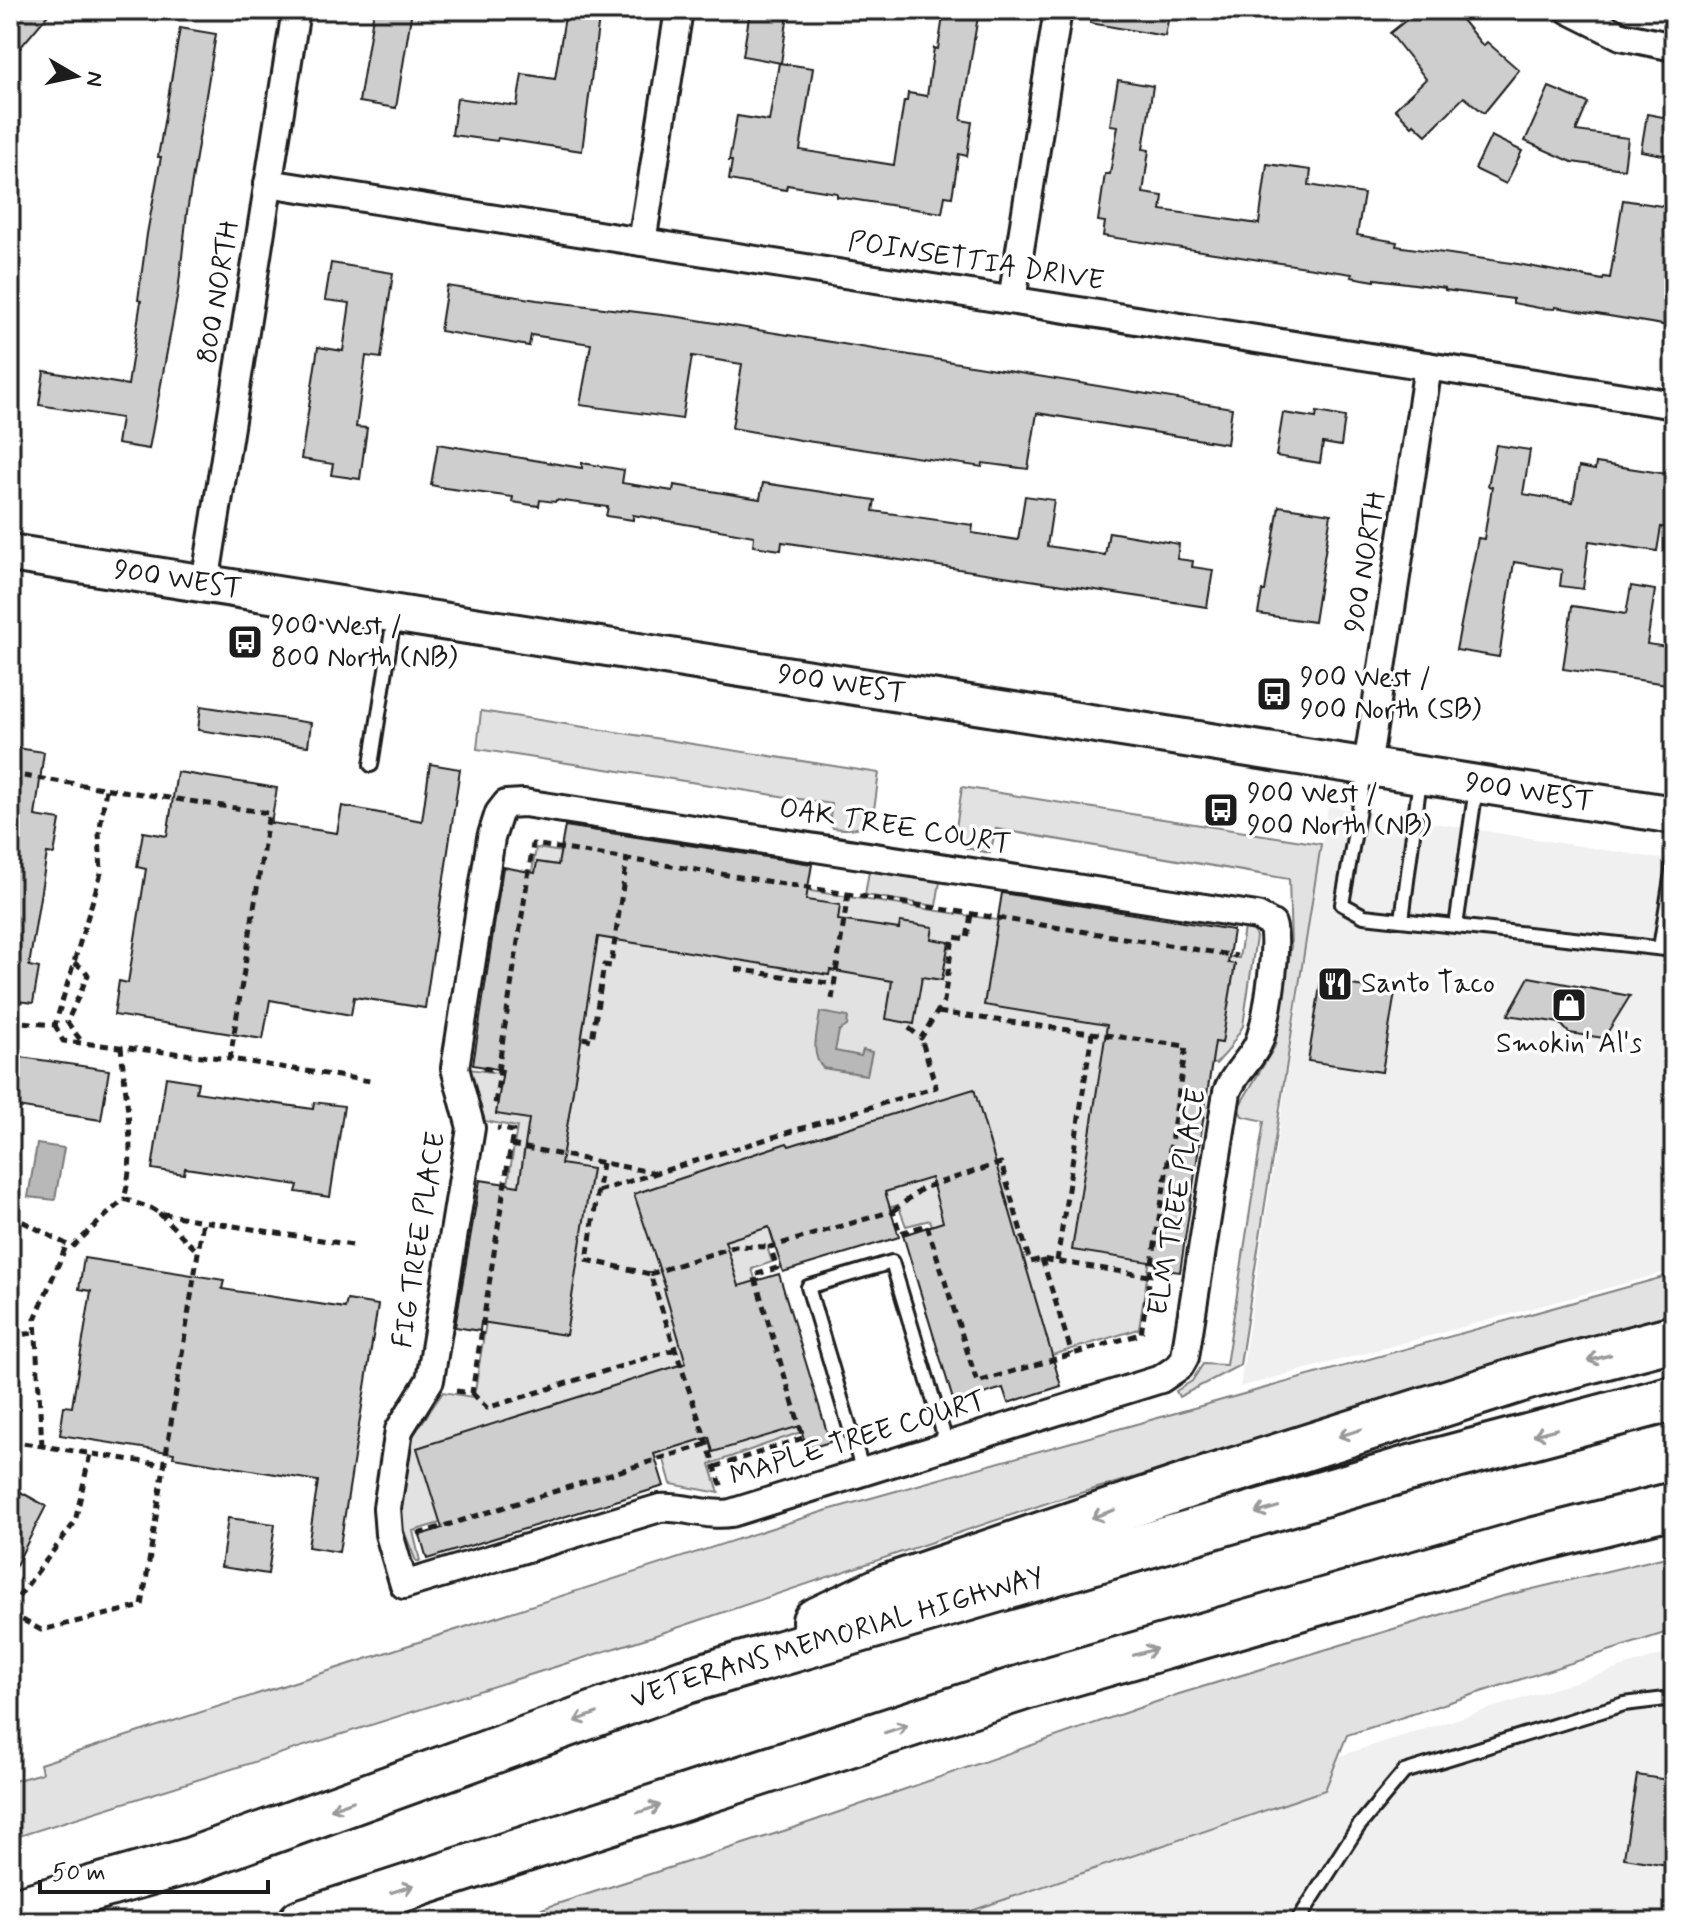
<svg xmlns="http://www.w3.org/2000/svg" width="1684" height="1932" viewBox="0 0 1684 1932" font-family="Mynerve,sans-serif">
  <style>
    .built { fill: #f0f0f0 }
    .green { fill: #e2e2e2; stroke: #7f7f7f; stroke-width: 2 }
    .water { fill: #b8b8b8; stroke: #7a7a7a; stroke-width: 2 }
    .building { fill: #cecece; stroke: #1c1c1c; stroke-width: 2 }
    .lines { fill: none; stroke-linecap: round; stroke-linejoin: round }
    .service-casing { stroke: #1c1c1c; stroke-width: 18 }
    .minor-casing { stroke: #1c1c1c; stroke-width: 32 }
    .secondary-casing { stroke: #1c1c1c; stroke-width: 42 }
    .motorway-casing { stroke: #1c1c1c; stroke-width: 50 }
    .path { stroke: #1c1c1c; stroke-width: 5; stroke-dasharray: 8 6; stroke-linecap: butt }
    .service { stroke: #fff; stroke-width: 12 }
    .minor { stroke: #fff; stroke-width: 26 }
    .secondary { stroke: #fff; stroke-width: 36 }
    .motorway { stroke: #fff; stroke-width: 44 }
    .oneway { stroke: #999 }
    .labels { text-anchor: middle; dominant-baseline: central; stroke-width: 7; stroke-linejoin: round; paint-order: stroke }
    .street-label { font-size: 28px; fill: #1c1c1c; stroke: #fff }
    .poi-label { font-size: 28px; fill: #1c1c1c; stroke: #fff; text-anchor: start }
  </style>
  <rect width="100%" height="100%" fill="#fff"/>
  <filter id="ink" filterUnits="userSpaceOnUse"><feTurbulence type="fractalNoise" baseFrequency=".0125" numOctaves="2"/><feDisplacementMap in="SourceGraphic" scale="16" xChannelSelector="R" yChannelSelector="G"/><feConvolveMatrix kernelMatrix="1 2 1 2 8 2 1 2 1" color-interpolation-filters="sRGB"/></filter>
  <g filter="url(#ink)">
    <g class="built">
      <polygon points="1328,806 1674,861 1674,1270 1240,1387"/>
      <polygon points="1674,1651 1674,1922 809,1922"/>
    </g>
    <g class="green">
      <path d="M481,711L879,773C873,810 879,835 833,828L829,824L832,804L477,749Z"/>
      <polygon points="962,787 1321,844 1240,1365 1179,1397 1176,1391 1192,1381 1203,1364 1226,1365 1264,1121 1242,1116 1238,1108 1275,1046 1291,946 1289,879 996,829 990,853 966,848 955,835"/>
      <polygon points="536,848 1239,958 1244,928 1254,931 1256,937 1243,1026 1227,1052 1216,1064 1181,1059 1139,1329 982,1376 930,1220 906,1226 898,1205 773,1244 768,1250 772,1262 752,1269 801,1432 710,1464 719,1493 671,1484 663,1456 413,1531 420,1561 416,1561 402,1526 402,1501 411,1439 443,1392 472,1397 475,1391 517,1127 485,1121 469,1069 498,1073"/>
      <polygon points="869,871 940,882 936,906 865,895"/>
      <polygon points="1674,1274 1674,1325 1345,1416 1053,1501 653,1636 10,1839 10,1782 42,1773 40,1764 828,1510"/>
      <polygon points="1674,1555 1674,1630 1347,1735 1325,1790 939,1922 501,1922 796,1827 1179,1694 1499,1597"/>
    </g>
    <g class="water">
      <path d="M820,1012L848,1017L847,1026L839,1031L835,1051L861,1056L863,1050L872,1052L867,1075L823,1068C809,1053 818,1031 820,1012Z"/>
      <polygon points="37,1144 64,1148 55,1200 28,1197"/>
    </g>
    <g class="building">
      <polygon points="10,10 52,10 10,60"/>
      <polygon points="374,10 412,10 396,108 359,102"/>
      <polygon points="566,10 600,10 582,151 498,138 497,141 452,135 457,98 517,106 522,74 555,79"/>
      <polygon points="750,10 788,14 781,63 743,56"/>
      <polygon points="944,10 979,10 961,120 972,122 967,156 959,154 952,197 945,196 942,213 837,197 837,193 787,185 786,190 729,180 732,161 729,161 737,116 769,121 779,63 813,68 800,150 894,165 904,101 907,101 908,93 927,96 934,48 938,49"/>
      <polygon points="1091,10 1170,10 1165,36 1090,23"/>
      <polygon points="1419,10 1454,10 1483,46 1487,42 1519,70 1484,113 1464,97 1426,135 1414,124 1412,126 1395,109 1426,79 1390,33"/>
      <polygon points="180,28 216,34 187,212 178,292 149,449 117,444 121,418 39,405 44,371 128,385 141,301 138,300 147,234 161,157 158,157"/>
      <polygon points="1118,80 1153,86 1143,149 1149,150 1143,193 1163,196 1161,210 1259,224 1267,164 1311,170 1309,185 1364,194 1357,235 1397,242 1396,246 1518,264 1603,280 1604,277 1610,278 1623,200 1668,207 1667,211 1674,212 1674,295 1669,326 1555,307 1555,309 1539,308 1513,303 1513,299 1445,290 1445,288 1375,279 1375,281 1351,277 1352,274 1103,236 1105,222 1098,221 1105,174 1110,174 1118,126 1110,125"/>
      <polygon points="1549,87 1588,103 1576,131 1628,138 1624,169 1572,162 1525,141"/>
      <polygon points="1647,114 1674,119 1674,157 1641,151"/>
      <polygon points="1491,136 1522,151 1506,184 1475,169"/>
      <polygon points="331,263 393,273 381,358 366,356 356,427 367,428 360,479 331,475 333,464 301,459 318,347 343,351 350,303 325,300"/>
      <polygon points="447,286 537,300 679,317 1232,408 1227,444 1037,413 1028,469 983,463 982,467 800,440 732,428 742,364 692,356 682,419 580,405 591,344 531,335 529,346 440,331"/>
      <polygon points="1317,412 1345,417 1341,446 1323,443 1320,463 1276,456 1283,413 1316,418"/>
      <polygon points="438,444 582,468 582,463 624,470 622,483 673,491 674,485 760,499 763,483 875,500 873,511 973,525 972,533 1018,540 1025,496 1054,500 1047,546 1105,555 1109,532 1179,544 1177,559 1193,561 1192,567 1213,570 1207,607 782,542 781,550 753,546 754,536 633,515 633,520 606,516 608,507 556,500 555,502 540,500 539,506 512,502 513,497 445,488 431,485"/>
      <polygon points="1496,445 1530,450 1523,494 1573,502 1579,467 1595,470 1596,463 1674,475 1674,529 1661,527 1657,551 1589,541 1583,589 1560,586 1562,570 1514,562 1499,657 1456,650 1478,538 1484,539 1492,487 1488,486"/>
      <polygon points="1279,506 1331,514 1314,622 1258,614 1262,591 1265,591"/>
      <polygon points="1631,586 1655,590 1647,644 1674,648 1674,685 1563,669 1572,606 1626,614"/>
      <polygon points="201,706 311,723 308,746 198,730"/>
      <polygon points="10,747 44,752 35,816 60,820 54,854 47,853 29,966 39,968 33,1003 10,1000"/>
      <polygon points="430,764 460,769 425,1008 354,997 351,1015 270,1000 263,1039 114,1015 119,981 128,983 146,869 137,867 143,832 167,836 177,772 277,788 271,823 337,833 342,806 422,821"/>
      <polygon points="565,826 812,864 806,900 840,905 838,920 899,929 900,922 933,927 931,939 949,942 942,980 922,977 914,1024 886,1019 892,981 830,970 829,975 598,937 561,1164 592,1169 566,1335 481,1322 480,1331 455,1327 480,1180 519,1186 529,1119 496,1114 503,1070 473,1065 503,867 535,873 537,862 558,865"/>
      <polygon points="1002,893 1233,930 1228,963 1235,964 1222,1043 1215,1042 1180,1272 1156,1269 1156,1263 1072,1250 1107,1025 984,1005"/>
      <polygon points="1529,977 1630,996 1604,1038 1569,1033 1560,1023 1508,1015"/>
      <polygon points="1321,980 1395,992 1382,1072 1308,1061"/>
      <polygon points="14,1056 109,1070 101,1120 10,1106"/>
      <polygon points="166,1077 198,1082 196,1092 313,1109 314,1102 344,1106 330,1197 296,1192 298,1185 185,1168 184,1174 152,1169"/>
      <polygon points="974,1089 1061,1386 1008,1403 1003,1388 954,1403 903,1235 943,1222 931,1178 885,1192 899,1237 783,1272 769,1227 725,1241 739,1286 779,1274 830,1442 807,1449 800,1426 713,1452 709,1437 654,1454 664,1486 427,1559 420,1535 442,1528 417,1448 686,1363 664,1289 666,1289 634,1194 787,1143 789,1146"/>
      <polygon points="84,1258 224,1280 222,1289 345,1308 347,1300 378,1305 339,1552 308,1547 318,1481 173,1457 174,1453 60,1435 64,1406 72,1407 91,1291 79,1289"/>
      <polygon points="17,1490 46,1506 10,1577 10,1503"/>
      <polygon points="228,1518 275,1524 268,1574 221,1567"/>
      <polygon points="1637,1775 1674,1781 1674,1866 1624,1858"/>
    </g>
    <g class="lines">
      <defs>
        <g id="service">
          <polyline points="371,765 394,618"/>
          <polyline points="1366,770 1342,904 1364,916 1674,950"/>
          <polyline points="1402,920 1420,779"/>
          <polyline points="1456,926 1476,788"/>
          <polyline points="1660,948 1674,859"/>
          <polyline points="863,1472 808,1287 892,1262 947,1445"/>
          <polyline points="1297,1922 1358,1827 1404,1772 1624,1704 1674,1698"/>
        </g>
        <g id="minor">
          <polyline points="1569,10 1621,36 1674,47"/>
          <polyline points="268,183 1674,405"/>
          <polyline points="642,242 679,10"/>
          <polyline points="1012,300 1058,10"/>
          <polyline points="205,584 296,10"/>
          <polyline points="1367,767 1428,366"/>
          <path d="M524,803L1257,916L1272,924C1279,945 1267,1023 1258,1044C1250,1061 1234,1073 1227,1092L1185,1357L1180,1366L1161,1379L731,1513C707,1517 684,1506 660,1508L404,1585L389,1534L387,1508L399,1430L430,1380L471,1128L455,1068L491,838L499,813L506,804Z"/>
        </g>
        <g id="secondary">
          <path id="s1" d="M10,553L1674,815"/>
        </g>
        <g id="motorway">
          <polyline points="815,1621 887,1587 1210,1478 1531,1376 1674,1338"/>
          <path id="s2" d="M10,1912L189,1861L686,1681L1407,1469L1674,1398"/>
          <polyline points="301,1922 1028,1686 1535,1540 1674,1505"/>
        </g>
      </defs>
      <use href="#service" class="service-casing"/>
      <use href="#minor" class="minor-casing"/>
      <use href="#secondary" class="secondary-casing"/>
      <use href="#motorway" class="motorway-casing"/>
      <g class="path">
        <polyline points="10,774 269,813 230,1059 370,1081"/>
        <polyline points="74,963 84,969 88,975 67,1022 82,1042"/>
        <polyline points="736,969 834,984"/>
        <polyline points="832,999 848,894"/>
        <polyline points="10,1021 55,1025 101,873 99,834 106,789"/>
        <polyline points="55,1025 63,1041 230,1059"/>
        <polyline points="909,1028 921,1038 944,1001 953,937 967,939 971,914"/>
        <polyline points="583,1038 592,1040 604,965 611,966 627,859"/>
        <path d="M121,1046C125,1095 137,1152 124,1199"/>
        <polyline points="483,1068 500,1071 495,1104"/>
        <polyline points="498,1071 533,844 1237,956"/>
        <polyline points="511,1145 656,1173"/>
        <polyline points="602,1163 587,1260 650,1274 722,1488"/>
        <polyline points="598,1191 936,1087 921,1038"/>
        <polyline points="893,1211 923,1188 1001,1163 1030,1262 1042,1259 1149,1276"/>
        <polyline points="159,1213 197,1251"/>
        <polyline points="10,1215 72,1247 124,1199 151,1208 159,1213 203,1221"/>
        <polyline points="1042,1259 1072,1354"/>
        <polyline points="1057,1261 1092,1033"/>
        <polyline points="650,1274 736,1246 770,1247"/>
        <polyline points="10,1336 35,1333"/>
        <polyline points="456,1391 472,1393 513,1131 497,1128"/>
        <polyline points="472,1393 487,1408 676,1349"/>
        <polyline points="10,1441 164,1465"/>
        <polyline points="42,1446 35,1319 67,1244"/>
        <polyline points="810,1460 754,1275 777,1268 770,1247 893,1211 900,1233 927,1225 977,1382 1141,1334 1186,1046 937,1012"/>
        <polyline points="715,1467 803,1438"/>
        <polyline points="418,1534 707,1444"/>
        <polyline points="10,1608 75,1522 90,1454"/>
        <polyline points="10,1613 41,1630 142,1606 203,1221 358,1246"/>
      </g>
      <use href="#service" class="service"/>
      <use href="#minor" class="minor"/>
      <use href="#secondary" class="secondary"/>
      <use href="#motorway" class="motorway"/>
    </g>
    <defs><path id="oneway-shaft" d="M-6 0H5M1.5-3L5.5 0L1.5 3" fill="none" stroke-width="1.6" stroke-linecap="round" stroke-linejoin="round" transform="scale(2)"/></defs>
    <g class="oneway">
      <use href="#oneway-shaft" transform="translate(1599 1358) rotate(165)"/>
      <use href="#oneway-shaft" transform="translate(1545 1432) rotate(165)"/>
      <use href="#oneway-shaft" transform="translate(1350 1433) rotate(162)"/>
      <use href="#oneway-shaft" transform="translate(1267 1510) rotate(164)"/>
      <use href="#oneway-shaft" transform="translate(1103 1514) rotate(161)"/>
      <use href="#oneway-shaft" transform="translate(1145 1652) rotate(-16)"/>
      <use href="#oneway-shaft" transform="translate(586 1717) rotate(160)"/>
      <use href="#oneway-shaft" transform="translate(896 1729) rotate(-18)"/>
      <use href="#oneway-shaft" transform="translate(342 1805) rotate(160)"/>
      <use href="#oneway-shaft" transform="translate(649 1809) rotate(-18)"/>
      <use href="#oneway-shaft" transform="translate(402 1889) rotate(-18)"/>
    </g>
  </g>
  <defs>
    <symbol id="bus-square" viewBox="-11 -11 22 22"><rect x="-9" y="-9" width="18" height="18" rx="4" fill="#1c1c1c" stroke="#fff"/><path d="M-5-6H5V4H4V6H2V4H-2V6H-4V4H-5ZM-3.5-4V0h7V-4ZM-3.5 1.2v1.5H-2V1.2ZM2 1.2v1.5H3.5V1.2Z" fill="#fff"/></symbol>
    <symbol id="restaurant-square" viewBox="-11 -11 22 22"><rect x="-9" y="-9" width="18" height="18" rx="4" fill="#1c1c1c" stroke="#fff"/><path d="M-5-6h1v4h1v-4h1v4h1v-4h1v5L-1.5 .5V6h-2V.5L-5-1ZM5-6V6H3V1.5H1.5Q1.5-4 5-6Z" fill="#fff"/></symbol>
    <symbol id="shop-square" viewBox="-11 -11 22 22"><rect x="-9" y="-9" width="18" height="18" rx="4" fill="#1c1c1c" stroke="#fff"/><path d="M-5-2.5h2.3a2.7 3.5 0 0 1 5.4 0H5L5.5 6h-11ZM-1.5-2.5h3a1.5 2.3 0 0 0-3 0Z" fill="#fff"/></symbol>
  </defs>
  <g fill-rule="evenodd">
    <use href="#bus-square" x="225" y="622" width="40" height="40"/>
    <use href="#bus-square" x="1254" y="674" width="40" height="40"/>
    <use href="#bus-square" x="1201" y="790" width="40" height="40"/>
    <use href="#restaurant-square" x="1315" y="964" width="40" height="40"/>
    <use href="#shop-square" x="1549" y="985" width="40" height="40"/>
  </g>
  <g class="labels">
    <g class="street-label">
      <text transform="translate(976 262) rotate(9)">POINSETTIA DRIVE</text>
      <text transform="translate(219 292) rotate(-81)">800 NORTH</text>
      <text transform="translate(1366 562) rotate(-81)">900 NORTH</text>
      <text stroke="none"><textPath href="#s1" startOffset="170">900 WEST</textPath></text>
      <text stroke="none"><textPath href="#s1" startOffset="842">900 WEST</textPath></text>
      <text stroke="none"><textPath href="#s1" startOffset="1538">900 WEST</textPath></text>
      <text transform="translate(895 827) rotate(9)">OAK TREE COURT</text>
      <text transform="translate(1178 1202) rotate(-80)">ELM TREE PLACE</text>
      <text transform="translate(420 1240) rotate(-81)">FIG TREE PLACE</text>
      <text transform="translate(858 1439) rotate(-17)">MAPLE TREE COURT</text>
      <text stroke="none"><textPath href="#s2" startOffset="872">VETERANS MEMORIAL HIGHWAY</textPath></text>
    </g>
    <g class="poi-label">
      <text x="271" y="626">900 West /<tspan x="271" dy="32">800 North (NB)</tspan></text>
      <text x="1300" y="678">900 West /<tspan x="1300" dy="32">900 North (SB)</tspan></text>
      <text x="1247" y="794">900 West /<tspan x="1247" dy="32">900 North (NB)</tspan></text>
      <text x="1361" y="984">Santo Taco</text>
      <text x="1569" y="1044" text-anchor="middle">Smokin' Al's</text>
    </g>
  </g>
  <rect width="1684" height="1932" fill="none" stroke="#fff" stroke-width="40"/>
  <rect x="20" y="20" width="1644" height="1892" fill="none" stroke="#1c1c1c" stroke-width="3" filter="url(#ink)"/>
  <g transform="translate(76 76) rotate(99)" stroke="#ffffff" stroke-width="6" paint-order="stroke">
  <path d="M0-6L14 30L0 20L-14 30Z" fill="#1c1c1c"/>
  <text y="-12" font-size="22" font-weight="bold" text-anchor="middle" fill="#1c1c1c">N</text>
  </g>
  <path d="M40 1880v12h228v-12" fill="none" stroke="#1c1c1c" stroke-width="4"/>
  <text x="52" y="1880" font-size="24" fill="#1c1c1c" stroke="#ffffff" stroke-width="6" paint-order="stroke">50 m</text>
</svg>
